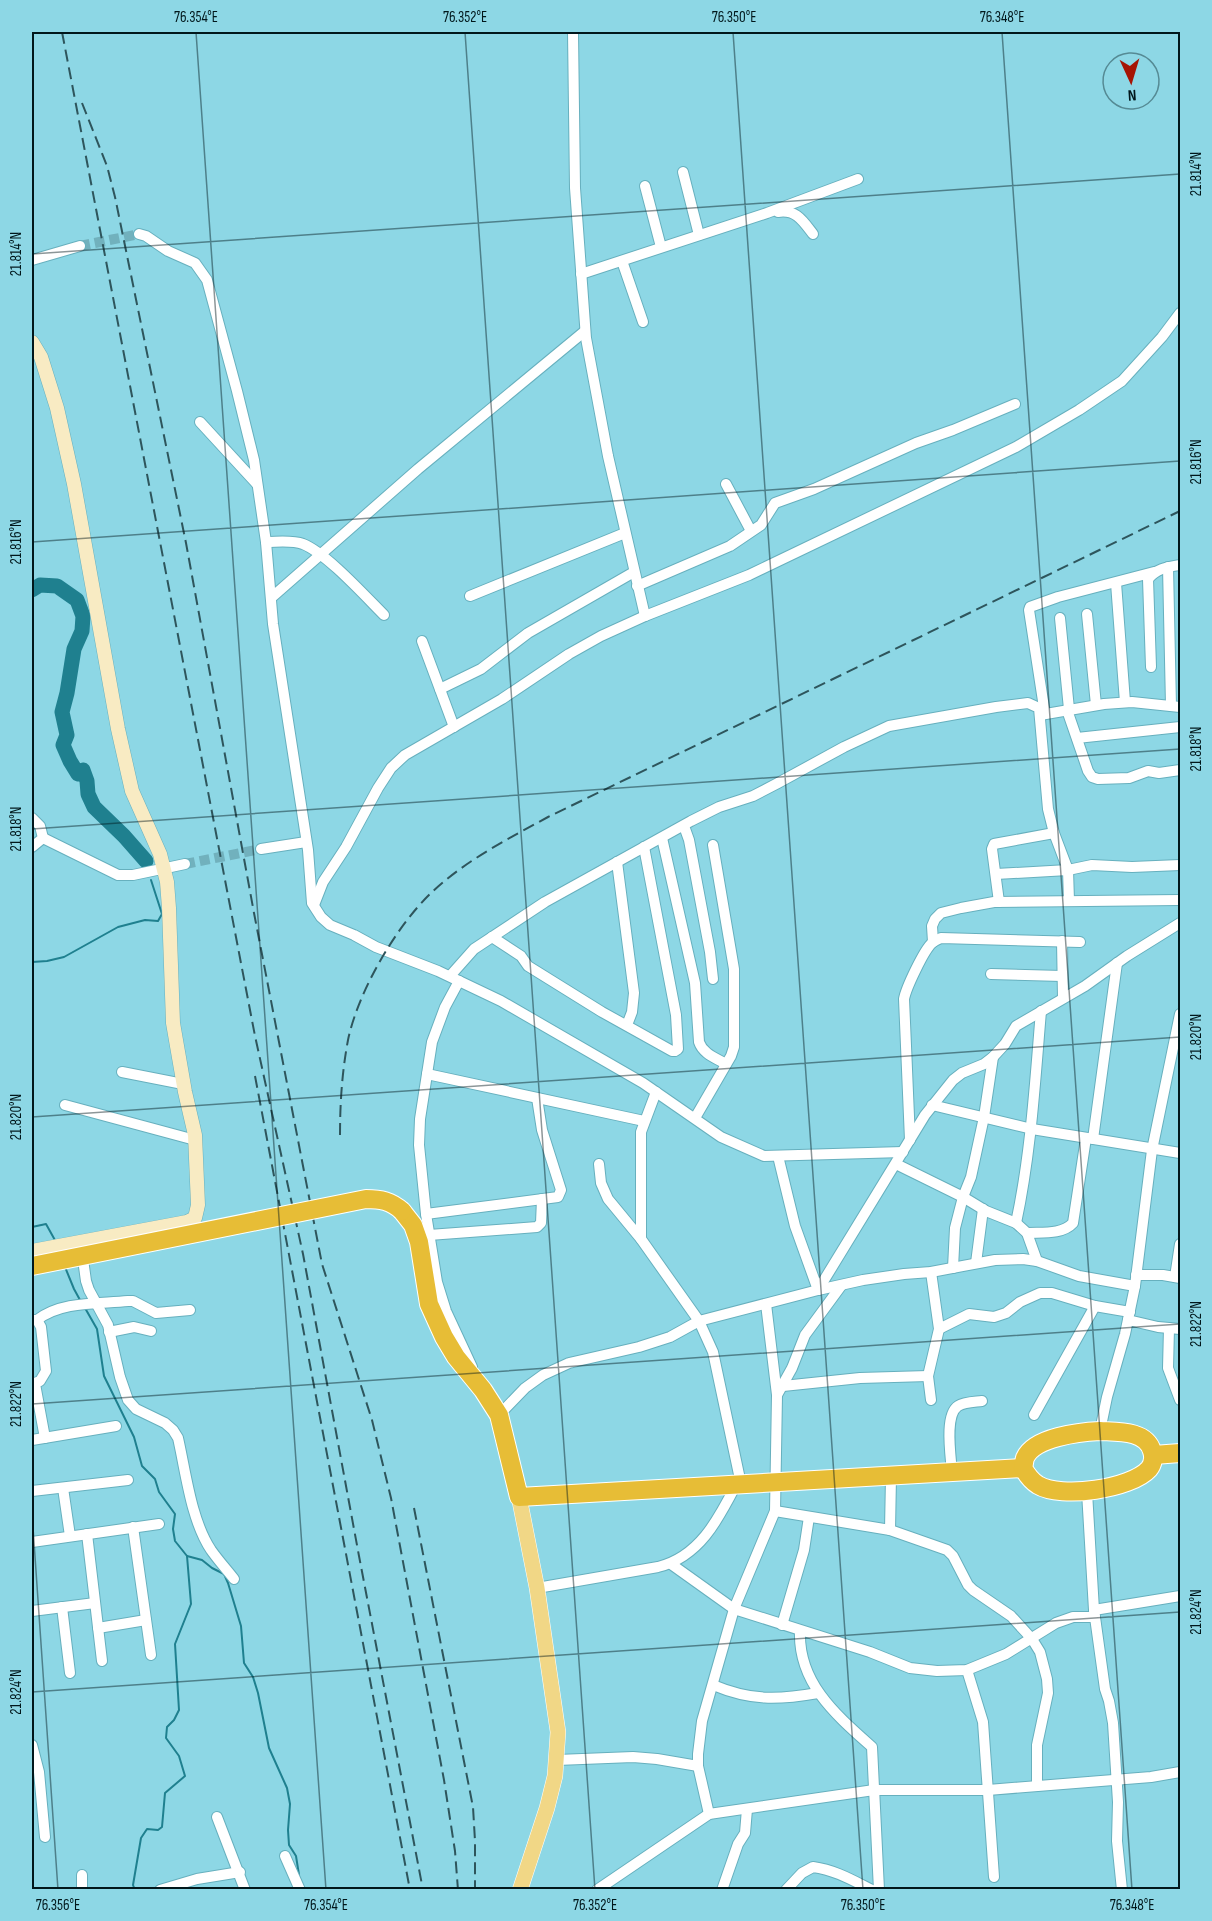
<svg xmlns="http://www.w3.org/2000/svg" width="1212" height="1921" viewBox="0 0 1212 1921" font-family="'Sofia Sans Condensed',sans-serif">
  <style>
    .lines { fill: none; stroke-linecap: round; stroke-linejoin: round }
    .stream { stroke: #1f808f; stroke-width: 2 }
    .river { stroke: #1f808f; stroke-width: 15 }
    .street-tunnel { stroke: #71b1bd; stroke-width: 10; stroke-dasharray: 10 5; stroke-linecap: butt }
    .street-casing { stroke: #67b0be; stroke-width: 12 }
    .secondary-casing { stroke: #67b0be; stroke-width: 15 }
    .primary-casing { stroke: #fff; stroke-width: 16 }
    .highway-casing { stroke: #fff; stroke-width: 20 }
    .street { stroke: #fff; stroke-width: 10 }
    .secondary { stroke: #f8ebc3; stroke-width: 14 }
    .primary { stroke: #f1d786; stroke-width: 15 }
    .highway { stroke: #e7bd36; stroke-width: 18 }
    .rail { stroke: #2e555c; stroke-width: 2; stroke-dasharray: 12 6; stroke-linecap: butt }
    .highway-bridge-casing { stroke: #fff; stroke-width: 20; stroke-linecap: butt }
    .highway-bridge { stroke: #e7bd36; stroke-width: 18 }
    .ticks { fill: none; stroke: #01171b; stroke-width: 1.5; stroke-opacity: 0.45 }
    .neatline { fill: none; stroke: #01171b; stroke-width: 2 }
    .ticks-label { font-size: 15px; text-anchor: middle; fill: #01171b }
  </style>
  <rect width="100%" height="100%" fill="#8dd7e5"/>
  <g class="lines">
    <g class="stream">
      <polyline points="32,962 47,961 64,957 118,927 145,920 158,921 162,914 151,880"/>
      <polyline points="32,1227 46,1224 56,1242"/>
      <polyline points="65,1267 74,1289 80,1300"/>
      <polyline points="85,1308 97,1329 104,1376 134,1437 142,1466 155,1479 159,1492 175,1514 173,1529 175,1541 187,1556 191,1604 175,1644 179,1710 174,1720 167,1727 166,1738 179,1756 185,1776 165,1793 162,1827 158,1830 147,1829 141,1838 133,1885 135,1890"/>
      <polyline points="187,1556 202,1560 212,1568 224,1574 228,1583 241,1626 244,1663 253,1677 258,1693 269,1748 287,1788 290,1804 288,1830 289,1845 296,1856 299,1875"/>
    </g>
    <polyline class="river" points="32,590 40,585 57,586 77,600 83,616 82,631 74,649 67,693 62,712 67,735 63,745 70,761 78,774 83,770 87,781 88,794 94,807 124,836 146,861"/>
    <g class="street-tunnel">
      <polyline points="80,246 139,234"/>
      <polyline points="185,864 261,849"/>
    </g>
    <defs>
      <g id="street">
        <polyline points="573,32 575,188 586,338 608,456 645,616"/>
        <polyline points="683,172 699,235"/>
        <polyline points="645,186 661,247"/>
        <path d="M778,212C796,209 803,221 813,234"/>
        <polyline points="139,234 146,236 168,251 195,263 207,280 237,391 254,460 266,542 273,624 308,850 312,903 321,917 330,925 354,935 376,947 438,971 501,1001 643,1083 721,1137 764,1156 903,1152"/>
        <polyline points="32,260 80,246"/>
        <polyline points="622,261 643,322"/>
        <polyline points="581,274 767,213 858,179"/>
        <polyline points="200,422 257,484"/>
        <polyline points="726,484 751,531"/>
        <path d="M266,542C278,542 292,540 303,544C326,553 365,596 384,615"/>
        <polyline points="1168,567 1171,706"/>
        <polyline points="1116,583 1125,702"/>
        <polyline points="637,586 730,546 761,525 775,503 814,489 916,443 953,430 1015,404"/>
        <polyline points="470,596 625,533"/>
        <polyline points="271,598 418,469 585,331"/>
        <polyline points="1087,614 1096,705"/>
        <polyline points="1060,618 1069,709"/>
        <polyline points="422,641 454,727"/>
        <path d="M1151,667L1148,579C1157,568 1168,567 1180,565"/>
        <polyline points="440,689 481,669 528,633 634,572"/>
        <polyline points="1067,710 1088,771 1092,777 1098,779 1129,778 1148,771 1159,773 1180,770"/>
        <polyline points="1045,714 1029,610 1030,607 1058,597 1154,572"/>
        <polyline points="1040,715 1104,704 1132,702 1180,707"/>
        <polyline points="1077,738 1180,727"/>
        <polyline points="32,818 40,826 43,838 32,847"/>
        <polyline points="684,826 689,840 710,952 713,979"/>
        <polyline points="43,838 118,875 133,875 185,864"/>
        <path d="M662,838L695,983L699,1042C703,1054 716,1058 726,1064"/>
        <polyline points="261,849 306,842"/>
        <polyline points="617,862 634,993 632,1012 627,1025"/>
        <polyline points="996,874 1068,870 1092,865 1132,867 1180,865"/>
        <polyline points="999,902 992,849 994,844 1054,833"/>
        <polyline points="314,905 323,882 346,847 378,788 391,768 405,755 502,699 569,654 601,636 645,616 749,575 1016,447 1079,410 1122,381 1162,337 1180,313"/>
        <polyline points="492,937 521,956 528,966 602,1012 672,1051 675,1051 678,1049 676,1015 644,847"/>
        <polyline points="1062,941 1063,998"/>
        <polyline points="933,942 932,926 935,919 941,913 961,908 994,902 1180,900"/>
        <polyline points="991,974 1062,976"/>
        <polyline points="450,976 474,949 545,902 691,821 719,807 753,796 778,783 844,747 889,726 996,707 1028,703 1039,708 1048,809 1054,833 1068,870 1069,901"/>
        <polyline points="459,981 445,1007 432,1042 420,1119 419,1145 426,1214 437,1282 446,1311 472,1367"/>
        <polyline points="122,1072 183,1084"/>
        <polyline points="427,1074 644,1121"/>
        <polyline points="65,1105 195,1140"/>
        <polyline points="932,1105 1032,1129 1180,1153"/>
        <polyline points="695,1118 731,1056 734,1047 734,969 713,845"/>
        <polyline points="1093,1139 1117,963"/>
        <path d="M910,1140L904,999C906,988 924,950 932,943C934,941 939,939 941,938L1080,942"/>
        <polyline points="778,1156 795,1226 818,1290"/>
        <polyline points="599,1164 601,1183 608,1199 641,1239 699,1321 713,1352 741,1484"/>
        <polyline points="896,1164 963,1197 986,1211 1016,1223 1027,1233 1037,1261"/>
        <polyline points="426,1214 558,1197 561,1190 542,1130 537,1098"/>
        <path d="M1016,1223C1031,1153 1035,1082 1041,1011"/>
        <path d="M1027,1233C1041,1232 1062,1235 1073,1223L1086,1138"/>
        <polyline points="429,1235 537,1227 541,1223 542,1199"/>
        <polyline points="641,1239 641,1132 656,1092"/>
        <path d="M82,1252L86,1281L89,1290L108,1325L120,1377L128,1400L136,1409L165,1423L173,1430L178,1438C186,1473 191,1520 211,1550C218,1560 227,1570 234,1579"/>
        <polyline points="976,1263 983,1209"/>
        <polyline points="953,1268 955,1228 963,1197 971,1177 984,1117 993,1057"/>
        <polyline points="1136,1275 1163,1275 1180,1278"/>
        <polyline points="1175,1277 1180,1244"/>
        <polyline points="818,1290 925,1115 953,1080 962,1073 984,1064 993,1057 1005,1044 1016,1026 1085,986 1127,956 1180,923"/>
        <polyline points="766,1304 777,1395"/>
        <path d="M37,1320C61,1301 98,1304 128,1301H133L156,1313L190,1310"/>
        <polyline points="1128,1320 1158,1327 1180,1329"/>
        <polyline points="1169,1328 1168,1368 1180,1400"/>
        <polyline points="939,1329 969,1314 994,1317 1006,1313 1020,1302 1040,1293 1052,1293 1095,1306 1130,1312"/>
        <polyline points="109,1332 134,1327 151,1331"/>
        <polyline points="32,1384 40,1381 46,1371 41,1327 37,1320 32,1320"/>
        <polyline points="35,1384 45,1438"/>
        <polyline points="783,1386 860,1378 928,1376"/>
        <polyline points="931,1400 928,1376 939,1329 931,1272"/>
        <polyline points="499,1415 525,1388 543,1375 569,1363 639,1347 670,1337 699,1321 818,1290 863,1280 904,1274 931,1272 995,1260 1023,1259 1037,1261 1079,1276 1135,1286"/>
        <polyline points="1034,1415 1095,1306"/>
        <polyline points="1100,1431 1107,1397 1125,1334 1135,1286 1152,1150 1180,1014"/>
        <polyline points="32,1440 116,1426"/>
        <path d="M952,1473C951,1457 944,1415 958,1406C964,1402 974,1402 982,1401"/>
        <polyline points="63,1488 70,1536"/>
        <polyline points="32,1491 128,1480"/>
        <polyline points="1087,1492 1094,1610"/>
        <polyline points="775,1511 890,1530 947,1550 953,1556 968,1585 973,1590 1011,1616 1032,1639 1040,1652 1047,1679 1048,1693 1037,1745 1037,1786"/>
        <polyline points="133,1527 151,1655"/>
        <polyline points="890,1530 891,1477"/>
        <polyline points="87,1534 102,1661"/>
        <polyline points="32,1542 159,1524"/>
        <polyline points="671,1564 734,1609 870,1652 910,1668 937,1671 967,1670 1006,1654 1056,1623 1073,1617 1095,1617"/>
        <path d="M537,1588L658,1567C699,1557 718,1520 736,1485"/>
        <polyline points="62,1607 70,1673"/>
        <polyline points="32,1611 95,1603"/>
        <polyline points="782,1625 804,1550 809,1517"/>
        <polyline points="98,1628 146,1620"/>
        <path d="M800,1631C798,1683 836,1715 872,1747L879,1890"/>
        <polyline points="967,1670 983,1722 994,1877"/>
        <path d="M713,1685C751,1701 778,1700 818,1693"/>
        <polyline points="32,1745 39,1772 45,1837"/>
        <polyline points="557,1760 633,1757 657,1759 698,1766"/>
        <polyline points="709,1814 698,1766 698,1754 702,1721 734,1609 775,1511 777,1395 792,1368 805,1335 841,1286"/>
        <polyline points="217,1817 245,1890"/>
        <polyline points="285,1856 300,1890"/>
        <polyline points="82,1890 82,1875"/>
        <polyline points="160,1890 197,1879 240,1872"/>
        <polyline points="597,1890 709,1814 874,1790 988,1790 1151,1777 1180,1772"/>
        <polyline points="722,1890 738,1844 745,1833 747,1809"/>
        <path d="M786,1890L802,1873L813,1867C835,1870 852,1880 872,1890"/>
        <polyline points="1122,1890 1117,1841 1118,1802 1113,1723 1109,1701 1105,1689 1094,1610 1180,1596"/>
      </g>
      <polyline id="secondary" points="32,342 41,357 57,408 74,484 118,729 132,791 160,854 167,882 169,908 173,1023 185,1092 195,1135 198,1205 195,1218 187,1222 32,1251"/>
      <polyline id="primary" points="519,1497 537,1588 558,1732 555,1776 547,1808 520,1890"/>
      <g id="highway">
        <polyline points="402,1211 413,1225 419,1242 429,1304 444,1337 456,1357 483,1390 499,1415 519,1497 1023,1468"/>
        <path d="M1100,1431C1117,1432 1146,1430 1152,1451C1154,1457 1153,1464 1149,1469C1131,1489 1061,1499 1038,1485C1031,1481 1027,1475 1023,1468C1024,1465 1024,1461 1025,1458C1034,1437 1080,1432 1100,1431Z"/>
        <polyline points="1154,1455 1180,1453"/>
      </g>
    </defs>
    <use href="#street" class="street-casing"/>
    <use href="#secondary" class="secondary-casing"/>
    <use href="#primary" class="primary-casing"/>
    <use href="#highway" class="highway-casing"/>
    <use href="#street" class="street"/>
    <use href="#secondary" class="secondary"/>
    <use href="#primary" class="primary"/>
    <use href="#highway" class="highway"/>
    <g class="rail">
      <polyline points="62,32 255,1036 303,1254 359,1556 423,1890"/>
      <polyline points="82,103 107,166 115,197 186,543 254,913 322,1264 372,1420 391,1498 444,1780 455,1851 458,1890"/>
      <polyline points="255,1076 410,1890"/>
      <path d="M340,1135C340,1103 342,1072 348,1040C358,992 395,928 430,894C464,861 508,839 548,817L1180,511"/>
      <polyline points="414,1508 473,1807 475,1841 475,1890"/>
    </g>
    <defs>
      <path id="highway-bridge" d="M32,1266L366,1199C381,1199 391,1201 402,1211"/>
    </defs>
    <use href="#highway-bridge" class="highway-bridge-casing"/>
    <use href="#highway-bridge" class="highway-bridge"/>
  </g>
  <path class="ticks" d="M196,32L326,1890M465,32L595,1890M733,32L863,1890M1002,32L1132,1890M32,254L1180,174M32,542L1180,461M32,829L1180,749M32,1117L1180,1037M32,1404L1180,1324M32,1513L58,1890M32,1692L1180,1612"/>
  <rect width="1212" height="1921" fill="none" stroke="#8dd7e5" stroke-width="66"/>
  <g transform="translate(1131 81) rotate(176)"><circle r="28" fill="#8dd7e5" stroke="#558a94" stroke-width="1.5"/>
  <path d="M0-4.5L10 22L0 15L-10 22Z" fill="#a61404"/>
  <text y="-9" font-size="16" font-weight="bold" text-anchor="middle" fill="#01171b">N</text>
  </g>
  <rect x="33" y="33" width="1146" height="1855" class="neatline"/>
  <g class="ticks-label">
    <text x="196" y="22">76.354°E</text>
    <text x="465" y="22">76.352°E</text>
    <text x="734" y="22">76.350°E</text>
    <text x="1002" y="22">76.348°E</text>
    <text transform="translate(1196 174) rotate(-90)" y="5">21.814°N</text>
    <text transform="translate(16 254) rotate(-90)" y="5">21.814°N</text>
    <text transform="translate(1196 462) rotate(-90)" y="5">21.816°N</text>
    <text transform="translate(16 542) rotate(-90)" y="5">21.816°N</text>
    <text transform="translate(1196 749) rotate(-90)" y="5">21.818°N</text>
    <text transform="translate(16 829) rotate(-90)" y="5">21.818°N</text>
    <text transform="translate(1196 1037) rotate(-90)" y="5">21.820°N</text>
    <text transform="translate(16 1117) rotate(-90)" y="5">21.820°N</text>
    <text transform="translate(1196 1324) rotate(-90)" y="5">21.822°N</text>
    <text transform="translate(16 1404) rotate(-90)" y="5">21.822°N</text>
    <text transform="translate(1196 1612) rotate(-90)" y="5">21.824°N</text>
    <text transform="translate(16 1692) rotate(-90)" y="5">21.824°N</text>
    <text x="58" y="1910">76.356°E</text>
    <text x="326" y="1910">76.354°E</text>
    <text x="595" y="1910">76.352°E</text>
    <text x="863" y="1910">76.350°E</text>
    <text x="1132" y="1910">76.348°E</text>
  </g>
</svg>
